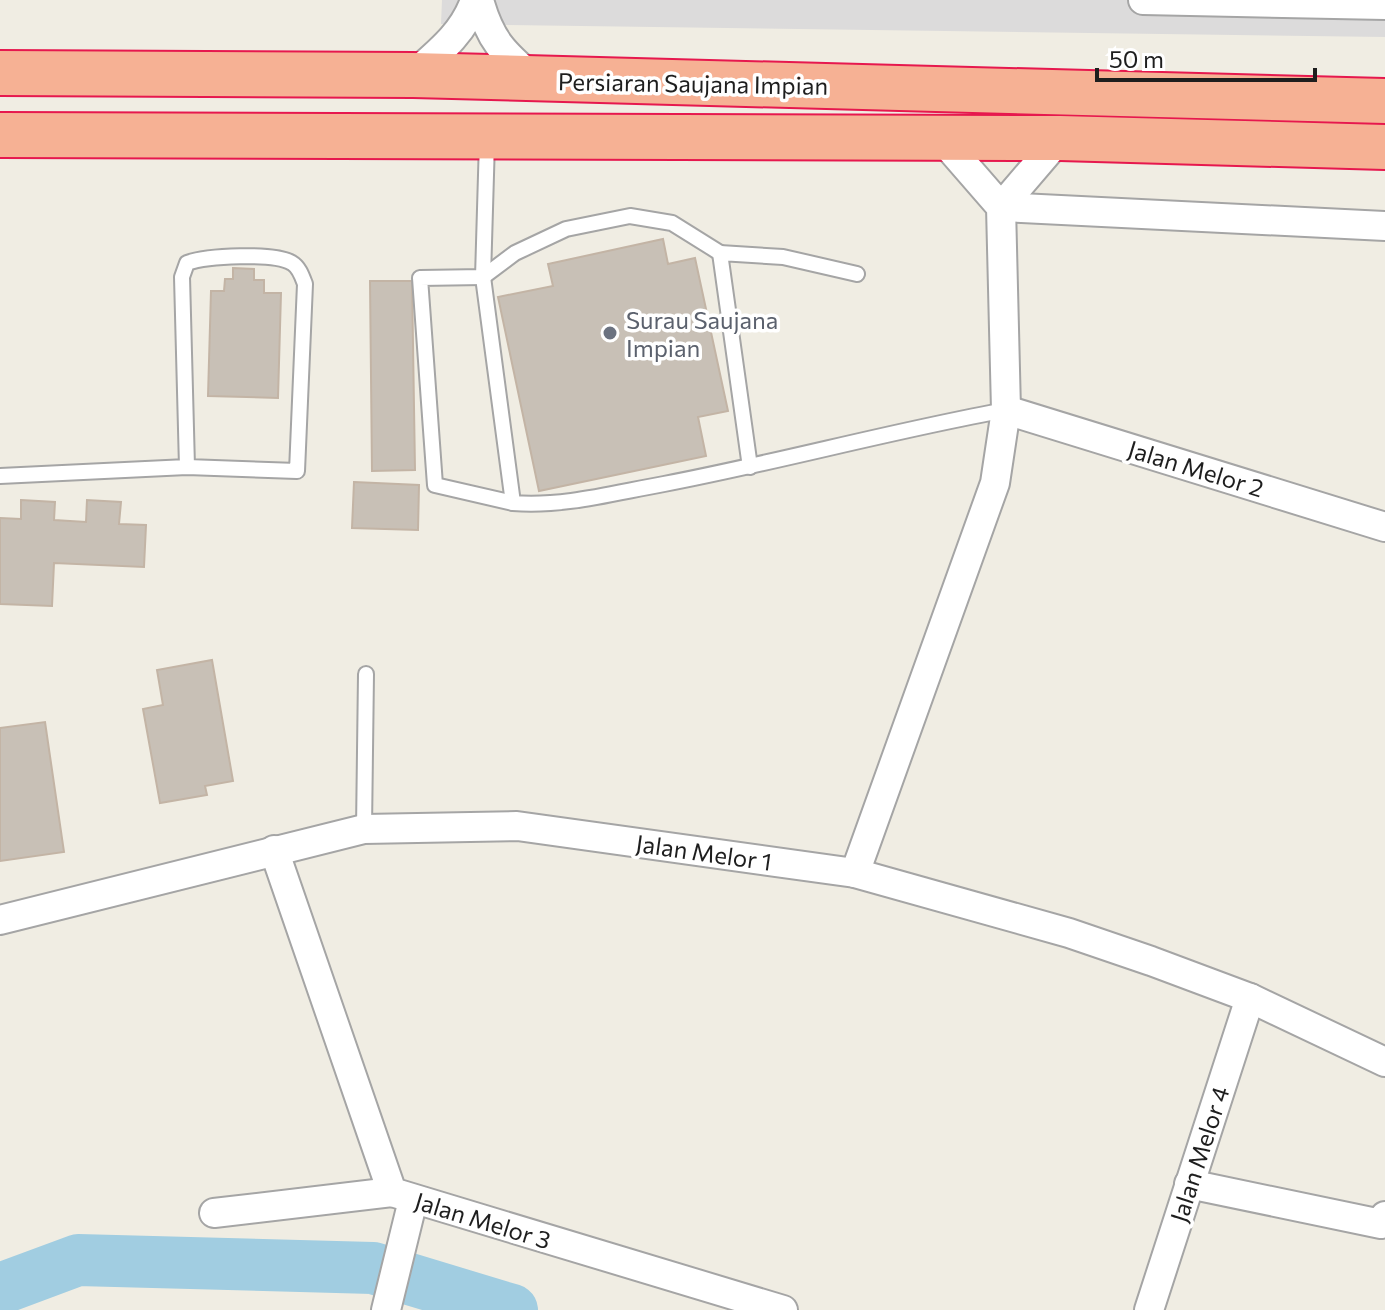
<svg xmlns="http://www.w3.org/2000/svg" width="1385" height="1310" viewBox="0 0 1385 1310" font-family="Commissioner,sans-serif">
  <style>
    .residential { fill: #dcdbdb }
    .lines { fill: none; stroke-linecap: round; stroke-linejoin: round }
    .river { stroke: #a1cde1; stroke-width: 52 }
    .building { fill: #c8c0b6; stroke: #c3b4a5; stroke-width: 2 }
    .service-casing { stroke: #a5a5a5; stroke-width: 18 }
    .minor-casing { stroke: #a5a5a5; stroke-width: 32 }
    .trunk-casing { stroke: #e6184e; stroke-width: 48 }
    .service { stroke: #fff; stroke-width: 14 }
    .minor { stroke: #fff; stroke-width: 28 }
    .trunk { stroke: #f6b194; stroke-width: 44 }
    .worship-dot { fill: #6b7280; stroke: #fff; stroke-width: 3 }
    .labels { text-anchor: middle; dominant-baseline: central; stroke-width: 7; stroke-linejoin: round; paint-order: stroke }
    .street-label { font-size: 24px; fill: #1e1e1e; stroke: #fff }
    .worship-label { font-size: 24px; fill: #5b616d; stroke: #fff; text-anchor: start }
  </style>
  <rect width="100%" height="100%" fill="#f0ede3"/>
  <polygon class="residential" points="442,0 1385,0 1385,37 441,24"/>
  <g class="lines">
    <polyline class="river" points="0,1289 78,1260 373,1268 512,1310"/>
  </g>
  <g class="building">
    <polygon points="663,239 668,264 695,258 728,411 698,417 706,456 539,491 498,297 553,286 548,264"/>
    <polygon points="233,268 254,269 254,280 264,280 264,293 281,293 278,398 208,396 211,291 224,291 225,279 233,279"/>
    <polygon points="370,281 412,281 415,470 372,471"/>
    <polygon points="354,482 419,485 418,530 352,528"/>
    <polygon points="21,500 55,502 54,520 86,522 87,500 121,502 119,524 146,525 144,567 54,563 52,606 0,604 0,518 21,519"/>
    <polygon points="212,660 233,781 205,786 207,795 160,803 143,709 163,705 157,670"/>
    <polygon points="45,722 64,852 0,861 0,728"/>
  </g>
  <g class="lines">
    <defs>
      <g id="service">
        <path d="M487,141L483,277L513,503C564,507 613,493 664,484C779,462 891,431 1006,410"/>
        <polyline points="750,467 720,253 783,257 857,274"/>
        <path d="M0,476L187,467L297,471L305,284C302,276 299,267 292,263C274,252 206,256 187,263L182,277L187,467"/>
        <polyline points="513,503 435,485 420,278 483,277 515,253 566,229 630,216 672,223 720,253"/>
        <polyline points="364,829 366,674"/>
      </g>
      <g id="minor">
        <path d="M479,0C490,40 503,53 534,79"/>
        <polyline points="1143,0 1385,5"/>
        <path d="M413,75C438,53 464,33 475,0"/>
        <polyline points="1001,207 1385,226"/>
        <polyline points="1001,207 1060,138"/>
        <polyline points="1006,410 1385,527"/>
        <polyline points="274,850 392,1192 783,1310"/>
        <polyline points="855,873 995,483 1006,410 1001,207 941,138"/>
        <polyline points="0,920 364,829 517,826 855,873 1069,933 1151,961 1250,998 1385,1062"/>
        <polyline points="1189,1184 1381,1224 1385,1216"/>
        <polyline points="214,1213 392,1192"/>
        <polyline points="386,1310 413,1200"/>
        <polyline points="1149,1310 1250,998"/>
      </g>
      <g id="trunk">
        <polyline points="0,73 413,75 1385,101"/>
        <polyline points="0,135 1060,138 1385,147"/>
      </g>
    </defs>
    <use href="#service" class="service-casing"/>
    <use href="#minor" class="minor-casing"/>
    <use href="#trunk" class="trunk-casing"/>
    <use href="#service" class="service"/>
    <use href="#minor" class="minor"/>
    <use href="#trunk" class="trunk"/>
  </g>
  <circle class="worship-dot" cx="610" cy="333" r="8"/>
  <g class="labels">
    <g class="street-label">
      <text transform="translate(693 83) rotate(1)">Persiaran Saujana Impian</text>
      <text transform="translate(1196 468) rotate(17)">Jalan Melor 2</text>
      <text transform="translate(704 852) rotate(8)">Jalan Melor 1</text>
      <text transform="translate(1199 1154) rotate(-72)">Jalan Melor 4</text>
      <text transform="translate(483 1220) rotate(17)">Jalan Melor 3</text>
    </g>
    <g class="worship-label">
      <text x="626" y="319">Surau Saujana<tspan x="626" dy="28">Impian</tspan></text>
    </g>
  </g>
  <path d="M1097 68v12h218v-12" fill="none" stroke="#1e1e1e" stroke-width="4"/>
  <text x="1109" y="68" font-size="24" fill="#1e1e1e" stroke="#ffffff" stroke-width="6" paint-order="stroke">50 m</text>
</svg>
